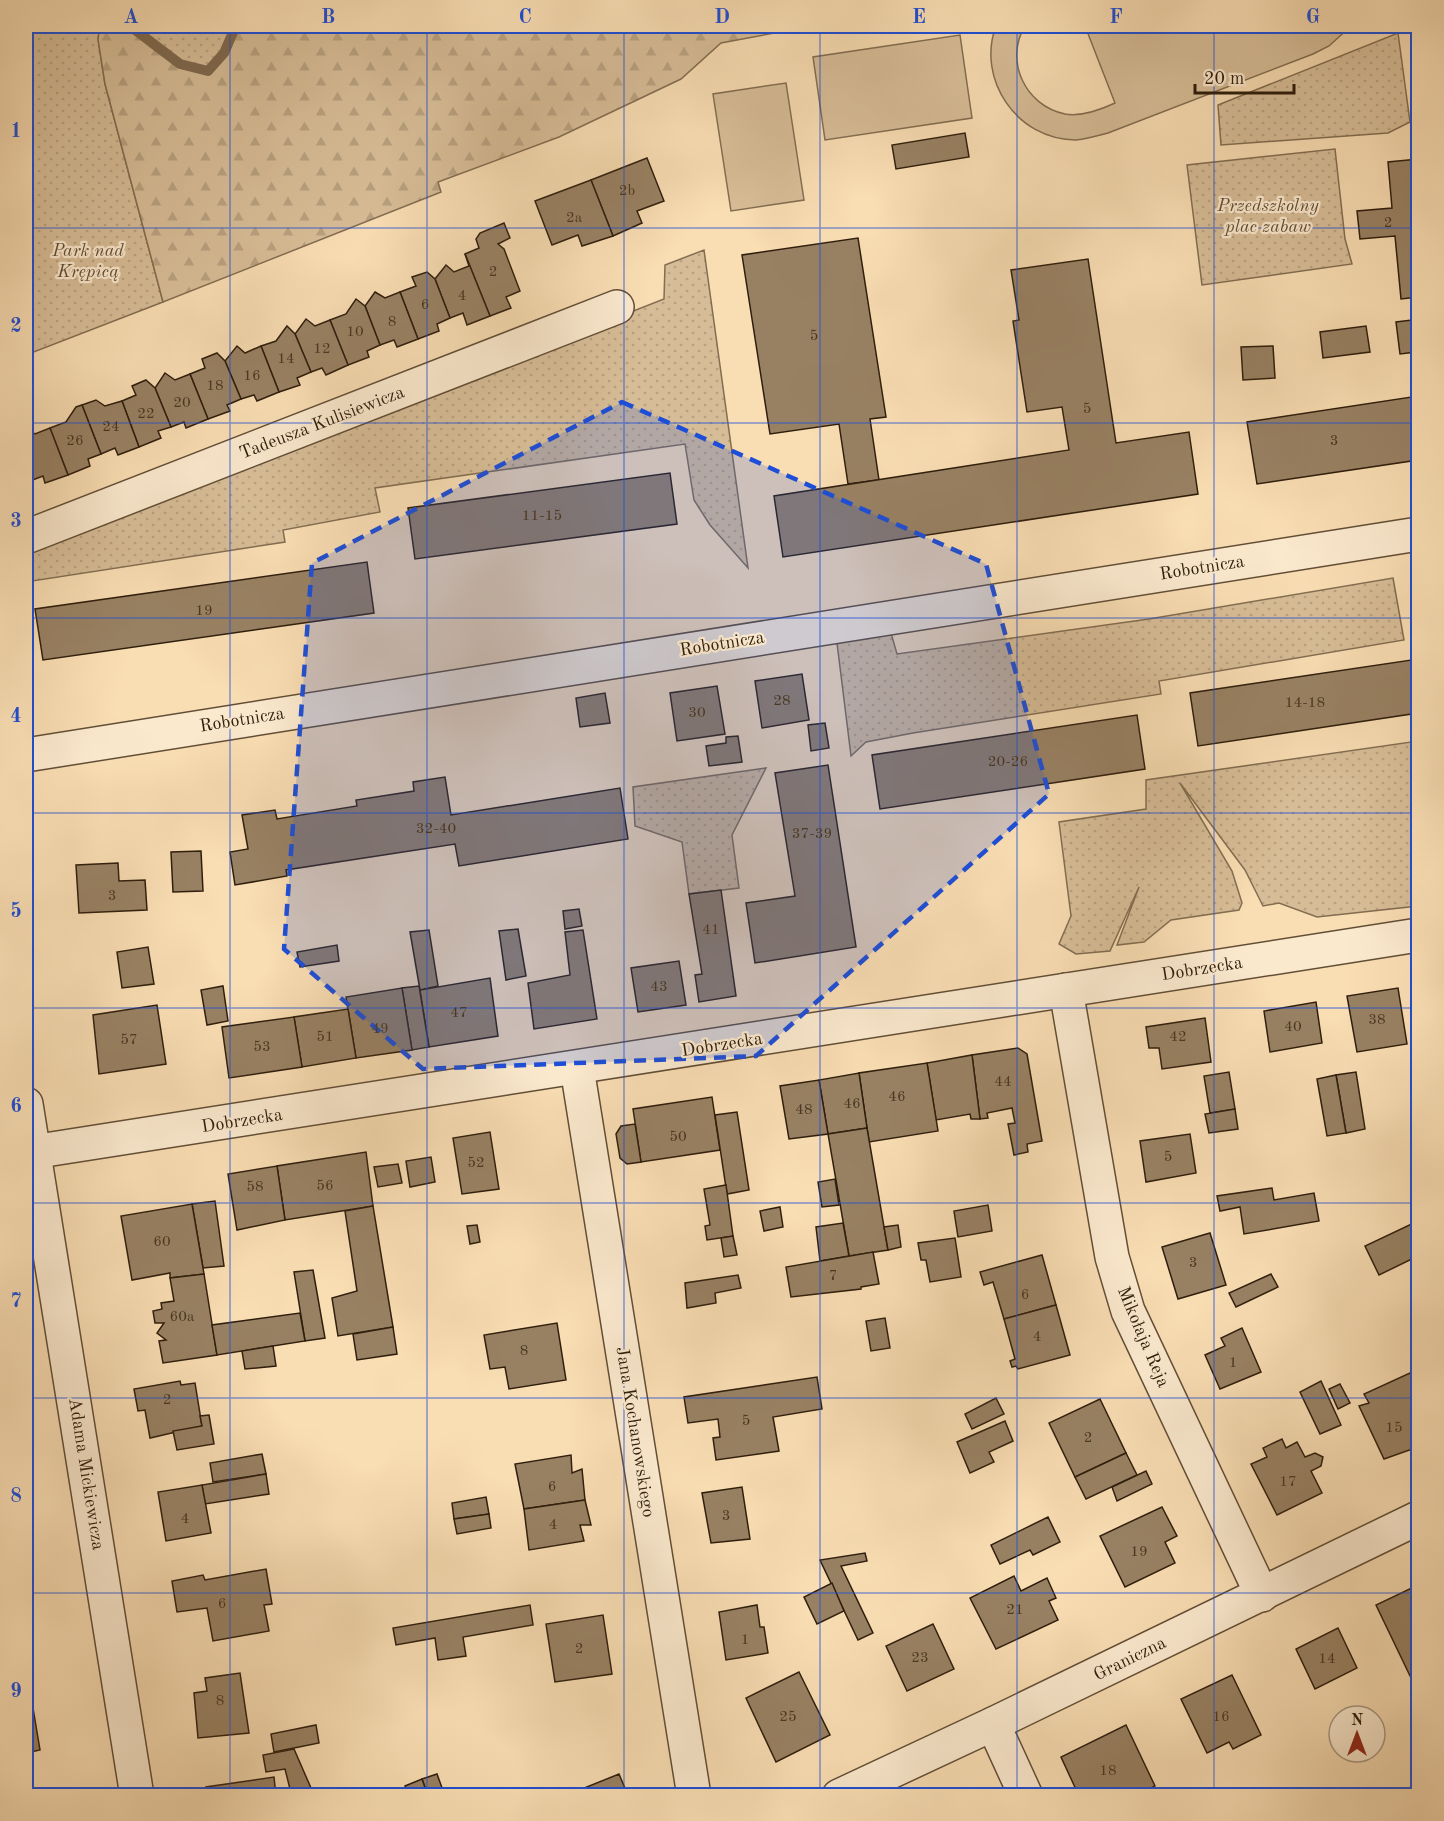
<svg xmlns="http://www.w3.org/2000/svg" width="1444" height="1821" viewBox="0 0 1444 1821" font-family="'Old Standard TT',serif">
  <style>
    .green { fill: url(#green-dots); stroke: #836e52; stroke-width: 1.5 }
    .forest { fill: url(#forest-firs); stroke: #836e52; stroke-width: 1.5 }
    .pitch { fill: #d7bd97; stroke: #836e52; stroke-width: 1.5 }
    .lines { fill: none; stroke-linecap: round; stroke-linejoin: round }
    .stream { stroke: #7f6a4f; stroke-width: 10 }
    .building { fill: #988163; stroke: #2f1e0d; stroke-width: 1.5 }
    .minor-casing { stroke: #624e36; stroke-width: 36 }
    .minor { stroke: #fbe9ce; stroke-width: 33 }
    .marked { fill: #1d4ed8; fill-opacity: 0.2; stroke: #1d4ed8; stroke-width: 4.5; stroke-dasharray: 12 8; stroke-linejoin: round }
    .grid { fill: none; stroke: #1d4ed8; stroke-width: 1.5; stroke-opacity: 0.55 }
    .labels { text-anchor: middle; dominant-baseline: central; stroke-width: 4.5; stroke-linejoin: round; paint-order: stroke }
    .number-label { font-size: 15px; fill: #493722 }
    .park-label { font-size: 18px; font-style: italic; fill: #614e36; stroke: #fbe9ce }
    .street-label { font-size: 18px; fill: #2f1e0d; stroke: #fbe9ce }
    .neatline { fill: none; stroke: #1d4ed8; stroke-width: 2 }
    .grid-label { font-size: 20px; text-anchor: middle; font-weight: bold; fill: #1d4ed8 }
  </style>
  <defs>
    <pattern id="green-dots" width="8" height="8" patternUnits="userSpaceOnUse" patternTransform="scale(1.5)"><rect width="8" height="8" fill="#d7bd97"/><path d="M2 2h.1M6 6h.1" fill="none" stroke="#b9a281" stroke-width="1.8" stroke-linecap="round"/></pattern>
    <pattern id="forest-firs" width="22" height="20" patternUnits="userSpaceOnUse" patternTransform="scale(1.5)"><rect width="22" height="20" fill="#d7bd97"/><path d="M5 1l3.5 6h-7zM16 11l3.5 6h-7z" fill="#b9a281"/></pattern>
  </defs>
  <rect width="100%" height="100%" fill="#f9ddb3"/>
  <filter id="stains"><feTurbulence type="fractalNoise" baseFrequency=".00333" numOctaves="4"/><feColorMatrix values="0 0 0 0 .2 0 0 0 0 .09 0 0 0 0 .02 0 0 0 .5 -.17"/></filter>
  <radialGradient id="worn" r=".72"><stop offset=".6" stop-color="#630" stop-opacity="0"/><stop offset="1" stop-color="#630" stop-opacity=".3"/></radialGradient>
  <g class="green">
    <polygon points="26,26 100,26 98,39 105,84 163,302 26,355"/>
    <polygon points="130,26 249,26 234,30 224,53 208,71 180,64"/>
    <polygon points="1398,33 1410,122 1388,133 1221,145 1218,105"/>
    <polygon points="1335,149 1345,239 1352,264 1202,285 1187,165"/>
    <polygon points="704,250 748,568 710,525 694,500 685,444 375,488 380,512 283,530 285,542 26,582 26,550 664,299 665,265"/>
    <polygon points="1393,578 1404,640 1159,681 1161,694 913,733 866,742 851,756 837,643 891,633 897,654 1149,619"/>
    <polygon points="1418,741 1418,906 1317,917 1279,903 1263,906 1245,870 1180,783 1232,871 1242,903 1239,910 1171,920 1144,942 1117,945 1139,887 1110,951 1076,954 1059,944 1071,916 1059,822 1146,809 1146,780"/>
    <polygon points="766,768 732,835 739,888 689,894 682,842 635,826 633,787"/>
  </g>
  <polygon class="forest" points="100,26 130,26 180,64 207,71 224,53 234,30 249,26 812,26 721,43 681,79 559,137 438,182 441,192 163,302 105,84 98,39"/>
  <g class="pitch">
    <path d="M996,26H1025C1004,60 1025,106 1065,114C1082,117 1100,110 1115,103L1085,26H1351L1329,46L1313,54L1108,133C1097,136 1086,139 1076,140C1017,140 976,79 996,26Z"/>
    <polygon points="960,35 972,118 825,140 813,57"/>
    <polygon points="786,83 804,200 731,211 713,94"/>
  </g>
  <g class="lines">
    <polyline class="stream" points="130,26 180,64 208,71 224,53 234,30 249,26"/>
  </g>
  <g class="building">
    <polygon points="965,133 969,157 896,169 892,145"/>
    <polygon points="647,158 664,201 637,211 642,223 613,236 591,180"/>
    <polygon points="1418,159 1418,297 1401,299 1395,236 1360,239 1357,211 1392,208 1388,162"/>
    <polygon points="591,180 613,236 582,246 578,235 552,245 535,201"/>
    <polygon points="504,223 510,238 498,244 504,249 520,291 506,297 511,308 490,316 465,254 479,248 476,239 480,233"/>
    <polygon points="858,238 886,417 870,419 879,480 848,484 839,424 770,434 742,255"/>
    <polygon points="465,254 490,316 467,325 463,313 450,318 435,279 446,265 454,272 469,266"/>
    <polygon points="1088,259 1116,443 1189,432 1198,494 783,557 774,496 1069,450 1062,407 1027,412 1013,321 1019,320 1011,270"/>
    <polygon points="427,272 435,279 450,318 437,324 439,331 418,339 400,292 416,286 412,277"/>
    <polygon points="375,292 385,298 400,292 418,339 397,347 394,340 380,345 365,306"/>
    <polygon points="356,299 365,306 380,345 367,351 369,357 348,365 330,320 346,314"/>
    <polygon points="306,319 315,326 330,320 348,365 326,375 322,368 311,372 295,334"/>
    <polygon points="1412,320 1416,352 1400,354 1396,322"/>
    <polygon points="287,326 295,334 311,372 297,378 300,385 279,392 261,346 276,341"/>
    <polygon points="1366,326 1370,352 1323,358 1320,332"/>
    <polygon points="237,346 245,353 261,346 279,392 257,401 254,395 241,399 225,361"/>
    <polygon points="1273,346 1275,378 1243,380 1241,347"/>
    <polygon points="217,353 225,361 241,399 227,405 230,411 208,419 190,374 205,368 202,359"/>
    <polygon points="165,373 175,380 190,374 208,419 186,428 184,422 171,427 155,388"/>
    <polygon points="146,380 155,388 171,427 158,431 161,438 139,447 122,401 136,395 132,386"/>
    <polygon points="1418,396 1418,460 1257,484 1247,422"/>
    <polygon points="96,400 105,406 122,401 139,447 118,455 115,448 101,454 82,405"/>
    <polygon points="82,405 101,454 88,459 90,466 68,475 50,428 66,422 76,407"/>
    <polygon points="26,427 35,434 50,428 68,475 45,483 43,476 30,481 26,468"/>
    <polygon points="26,468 30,481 26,483"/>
    <polygon points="670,473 677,524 415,559 408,508"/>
    <polygon points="367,562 374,613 43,660 35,609"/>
    <polygon points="1418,659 1418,713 1198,746 1190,693"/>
    <polygon points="802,674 809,720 762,728 755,681"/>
    <polygon points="717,686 725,734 677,741 670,693"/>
    <polygon points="605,693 610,723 580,727 576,698"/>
    <polygon points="1137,715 1145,769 880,809 872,755"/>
    <polygon points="825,723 829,748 811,751 808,725"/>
    <polygon points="738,736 742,762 709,766 706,746 726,743 726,737"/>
    <polygon points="828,765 856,947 755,963 746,903 795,896 775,773"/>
    <polygon points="445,777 451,815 620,788 628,839 459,866 455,844 286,870 287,876 235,885 230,852 248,849 242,815 275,810 277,819 357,806 356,800 414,791 413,782"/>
    <polygon points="201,851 203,891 173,892 171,852"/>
    <polygon points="118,863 119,881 145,880 147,910 79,913 76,865"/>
    <polygon points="721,890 736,996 699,1002 695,975 702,974 689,894"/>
    <polygon points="579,909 582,926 565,929 563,911"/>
    <polygon points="518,929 526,976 506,980 499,931"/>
    <polygon points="429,930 438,986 420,990 410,932"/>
    <polygon points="583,930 597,1019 534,1029 528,983 570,975 565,932"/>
    <polygon points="337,945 339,961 300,967 297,952"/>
    <polygon points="148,947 154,984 122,988 117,952"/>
    <polygon points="679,961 686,1005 638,1012 631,968"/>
    <polygon points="490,978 498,1036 429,1047 420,990"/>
    <polygon points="223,986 228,1021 207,1025 201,990"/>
    <polygon points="419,986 429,1047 412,1050 402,988"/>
    <polygon points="402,988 412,1050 356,1058 346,997"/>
    <polygon points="1398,988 1407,1044 1357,1052 1347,996"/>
    <polygon points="1316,1002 1322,1043 1270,1052 1264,1011"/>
    <polygon points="157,1005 166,1064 99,1074 93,1015"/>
    <polygon points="348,1009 356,1058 302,1067 294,1017"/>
    <polygon points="294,1017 302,1067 229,1078 222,1027"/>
    <polygon points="1205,1018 1211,1062 1162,1069 1159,1048 1149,1048 1146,1027"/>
    <polygon points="1018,1048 1027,1054 1042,1141 1027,1144 1028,1152 1014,1155 1008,1124 1015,1123 1012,1108 987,1113 988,1118 980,1119 972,1055"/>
    <polygon points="972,1055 980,1119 971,1119 970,1114 936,1120 927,1063"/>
    <polygon points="927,1063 938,1131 869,1142 859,1073"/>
    <polygon points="1229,1072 1235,1109 1210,1113 1204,1076"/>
    <polygon points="1356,1072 1365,1129 1346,1133 1336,1075"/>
    <polygon points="859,1073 867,1128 828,1134 819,1080"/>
    <polygon points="1336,1075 1346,1133 1327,1136 1317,1079"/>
    <polygon points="819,1080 828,1134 789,1139 780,1086"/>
    <polygon points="712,1097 720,1150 641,1162 633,1109"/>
    <polygon points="1235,1109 1238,1129 1209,1133 1205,1114"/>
    <polygon points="737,1112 749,1190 727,1194 715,1115"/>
    <polygon points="635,1124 641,1162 627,1164 620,1158 616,1134 621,1126"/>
    <polygon points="867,1128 888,1250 849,1256 828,1134"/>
    <polygon points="490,1132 499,1189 462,1194 453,1138"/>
    <polygon points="1190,1134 1196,1173 1146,1182 1140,1141"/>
    <polygon points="366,1152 373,1206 285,1220 277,1166"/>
    <polygon points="431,1157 435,1182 410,1187 406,1161"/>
    <polygon points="398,1164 402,1183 378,1187 374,1167"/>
    <polygon points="277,1166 285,1220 237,1230 228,1174"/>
    <polygon points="835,1179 839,1205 822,1207 818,1182"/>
    <polygon points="726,1185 733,1236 707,1240 705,1226 710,1225 704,1189"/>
    <polygon points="1272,1188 1274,1200 1314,1193 1319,1221 1244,1234 1240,1207 1220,1211 1217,1196"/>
    <polygon points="215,1201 224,1266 203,1268 192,1204"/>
    <polygon points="192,1204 204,1274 170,1278 170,1273 132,1280 121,1216"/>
    <polygon points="988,1205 992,1231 958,1237 954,1211"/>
    <polygon points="373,1206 393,1327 338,1336 332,1298 357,1291 345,1211"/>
    <polygon points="780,1207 783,1227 764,1231 760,1211"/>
    <polygon points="1418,1221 1418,1256 1379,1275 1365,1246"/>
    <polygon points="843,1223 849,1256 820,1261 816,1227"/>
    <polygon points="477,1225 480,1242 470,1244 467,1226"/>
    <polygon points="898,1225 901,1247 888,1250 884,1227"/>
    <polygon points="1210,1233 1226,1285 1178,1299 1162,1247"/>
    <polygon points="733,1236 737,1255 724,1257 721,1238"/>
    <polygon points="955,1238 961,1277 930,1282 926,1260 921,1260 918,1243"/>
    <polygon points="873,1252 879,1284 861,1287 861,1289 791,1297 786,1267"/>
    <polygon points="1042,1255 1056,1305 1004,1319 993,1282 984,1285 980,1272"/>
    <polygon points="313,1270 325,1338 305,1341 294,1272"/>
    <polygon points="204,1274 217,1355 163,1363 159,1341 166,1340 157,1333 164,1323 155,1323 153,1311 162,1309 161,1303 174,1301 170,1278"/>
    <polygon points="1271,1274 1278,1287 1236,1307 1229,1293"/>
    <polygon points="738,1275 741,1288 715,1293 716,1303 687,1308 685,1283"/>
    <polygon points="1056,1305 1070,1355 1018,1369 1016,1366 1012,1367 1010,1361 1015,1359 1004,1319"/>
    <polygon points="300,1313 305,1341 217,1355 212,1325"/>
    <polygon points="885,1318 890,1348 871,1351 866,1321"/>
    <polygon points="557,1323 566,1380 509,1389 505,1367 490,1369 484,1335"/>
    <polygon points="393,1327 397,1354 357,1360 353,1334"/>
    <polygon points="1242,1328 1261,1372 1220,1389 1205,1355 1225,1346 1221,1338"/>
    <polygon points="273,1346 276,1366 245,1369 242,1351"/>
    <polygon points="1410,1373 1418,1390 1412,1394 1418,1408 1418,1447 1384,1459 1359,1406 1369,1403 1364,1394"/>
    <polygon points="817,1377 822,1409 773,1417 779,1451 716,1460 713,1438 720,1437 718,1419 688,1423 684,1397"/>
    <polygon points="180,1381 181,1385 195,1383 202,1426 150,1438 145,1410 138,1411 134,1389"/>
    <polygon points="1321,1381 1341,1425 1320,1434 1300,1392"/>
    <polygon points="1340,1384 1350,1403 1338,1409 1329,1389"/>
    <polygon points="996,1398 1004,1414 972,1429 965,1414"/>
    <polygon points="1100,1399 1126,1453 1075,1477 1049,1423"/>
    <polygon points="209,1415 214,1444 177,1450 173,1431 202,1426 200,1416"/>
    <polygon points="1005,1421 1013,1441 989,1452 994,1462 970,1473 957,1442"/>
    <polygon points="1282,1439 1286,1448 1297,1442 1305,1457 1315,1453 1323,1457 1321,1466 1311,1471 1322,1493 1277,1515 1251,1464 1267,1457 1263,1448"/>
    <polygon points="1126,1453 1137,1475 1086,1499 1075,1477"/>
    <polygon points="262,1454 266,1474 213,1482 210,1463"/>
    <polygon points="571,1455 572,1473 582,1469 585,1500 524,1509 515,1464"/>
    <polygon points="1146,1471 1152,1484 1117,1501 1112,1487"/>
    <polygon points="266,1474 269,1494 205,1504 202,1485"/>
    <polygon points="202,1485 211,1533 166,1541 158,1492"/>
    <polygon points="742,1487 750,1539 711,1543 702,1493"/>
    <polygon points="486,1497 489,1514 454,1519 452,1503"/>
    <polygon points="585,1500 591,1525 580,1525 584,1541 529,1550 524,1509"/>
    <polygon points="1162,1507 1177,1536 1165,1542 1175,1563 1125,1587 1100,1536"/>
    <polygon points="489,1514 491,1528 457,1534 454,1519"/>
    <polygon points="1048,1517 1060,1542 1033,1555 1030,1550 1000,1564 991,1545"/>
    <polygon points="865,1553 867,1561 841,1566 873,1633 858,1640 820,1560"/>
    <polygon points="266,1569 272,1604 264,1605 269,1631 213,1641 207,1608 177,1612 172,1581 203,1575 205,1580"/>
    <polygon points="1014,1576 1021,1591 1047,1578 1056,1598 1049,1601 1058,1620 996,1649 970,1598"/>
    <polygon points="832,1583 844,1611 817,1624 804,1597"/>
    <polygon points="1418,1585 1418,1677 1412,1680 1376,1605"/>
    <polygon points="530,1605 533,1625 463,1637 466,1656 438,1660 435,1638 396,1645 393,1628"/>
    <polygon points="757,1605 760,1627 764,1627 768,1653 726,1660 719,1612"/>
    <polygon points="603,1615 612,1674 555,1682 546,1624"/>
    <polygon points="933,1624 954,1669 907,1691 886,1646"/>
    <polygon points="1338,1628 1357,1668 1315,1689 1296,1649"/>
    <polygon points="26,1666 40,1750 26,1753"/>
    <polygon points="799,1672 830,1735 776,1762 746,1698"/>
    <polygon points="240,1673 249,1733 198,1738 194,1693 207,1691 205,1678"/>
    <polygon points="1232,1675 1261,1735 1233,1749 1229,1742 1207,1753 1181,1699"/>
    <polygon points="316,1725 319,1743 274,1752 271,1734"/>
    <polygon points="1126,1725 1155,1786 1134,1796 1079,1796 1061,1757"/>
    <polygon points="294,1749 311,1788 291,1793 285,1769 266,1772 263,1755"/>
    <polygon points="437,1774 445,1796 428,1796 422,1779"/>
    <polygon points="619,1774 627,1793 622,1796 567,1795"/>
    <polygon points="274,1777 276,1796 207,1796 206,1787"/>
    <polygon points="422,1779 428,1796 409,1796 405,1786"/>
  </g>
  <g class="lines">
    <defs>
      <g id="minor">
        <polyline points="26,537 617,307"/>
        <polyline points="26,755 1418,534"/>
        <polyline points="1066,990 1112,1257 1128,1311 1262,1595"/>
        <polyline points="577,1068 694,1796"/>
        <polyline points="26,1104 137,1796"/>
        <polyline points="26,1153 1418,935"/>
        <polyline points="993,1724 1026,1796"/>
        <polyline points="839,1796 993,1724 1418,1518"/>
      </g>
    </defs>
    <use href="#minor" class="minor-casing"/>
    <use href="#minor" class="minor"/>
  </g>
  <path class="marked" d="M622,402L986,564L1049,794L756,1056L423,1069L284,949L312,563Z"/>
  <path class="grid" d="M230,26V1796M427,26V1796M624,26V1796M820,26V1796M1017,26V1796M1214,26V1796M26,228H1418M26,423H1418M26,618H1418M26,813H1418M26,1008H1418M26,1203H1418M26,1398H1418M26,1593H1418"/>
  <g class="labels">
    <g class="number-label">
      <text x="627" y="191">2b</text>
      <text x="574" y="218">2a</text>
      <text x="1388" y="223">2</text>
      <text x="493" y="272">2</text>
      <text x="462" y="296">4</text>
      <text x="425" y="305">6</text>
      <text x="392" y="322">8</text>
      <text x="355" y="332">10</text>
      <text x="814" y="336">5</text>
      <text x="322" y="349">12</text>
      <text x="286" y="359">14</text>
      <text x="252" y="376">16</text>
      <text x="215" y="386">18</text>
      <text x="182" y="403">20</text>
      <text x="1087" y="409">5</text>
      <text x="146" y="414">22</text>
      <text x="111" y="427">24</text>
      <text x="75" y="441">26</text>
      <text x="1334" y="441">3</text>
      <text x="542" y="516">11-15</text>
      <text x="204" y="611">19</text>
      <text x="782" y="701">28</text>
      <text x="1305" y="703">14-18</text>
      <text x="697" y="713">30</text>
      <text x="1008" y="762">20-26</text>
      <text x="436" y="829">32-40</text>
      <text x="812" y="834">37-39</text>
      <text x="112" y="896">3</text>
      <text x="711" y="930">41</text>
      <text x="659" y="987">43</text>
      <text x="459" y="1013">47</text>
      <text x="1377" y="1020">38</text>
      <text x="1293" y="1027">40</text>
      <text x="380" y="1029">49</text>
      <text x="325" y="1037">51</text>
      <text x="1178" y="1037">42</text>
      <text x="129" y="1040">57</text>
      <text x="262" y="1047">53</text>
      <text x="1003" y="1082">44</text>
      <text x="897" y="1097">46</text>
      <text x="852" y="1104">46</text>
      <text x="804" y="1110">48</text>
      <text x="678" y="1137">50</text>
      <text x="1168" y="1157">5</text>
      <text x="476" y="1163">52</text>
      <text x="325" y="1186">56</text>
      <text x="255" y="1187">58</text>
      <text x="162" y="1242">60</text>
      <text x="1193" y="1263">3</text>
      <text x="833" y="1276">7</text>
      <text x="1025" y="1295">6</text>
      <text x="182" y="1317">60a</text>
      <text x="1037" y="1337">4</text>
      <text x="524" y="1351">8</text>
      <text x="1233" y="1363">1</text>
      <text x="167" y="1400">2</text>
      <text x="746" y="1421">5</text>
      <text x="1394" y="1428">15</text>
      <text x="1088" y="1438">2</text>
      <text x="1288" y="1482">17</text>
      <text x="552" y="1487">6</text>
      <text x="726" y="1516">3</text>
      <text x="185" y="1519">4</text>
      <text x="553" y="1525">4</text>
      <text x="1139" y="1552">19</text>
      <text x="222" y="1604">6</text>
      <text x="1015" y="1610">21</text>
      <text x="745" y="1640">1</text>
      <text x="579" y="1649">2</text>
      <text x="920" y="1658">23</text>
      <text x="1327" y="1659">14</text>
      <text x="220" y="1701">8</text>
      <text x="788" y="1717">25</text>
      <text x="1221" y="1717">16</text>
      <text x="1108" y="1771">18</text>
    </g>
    <g class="park-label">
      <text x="1268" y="206">Przedszkolny<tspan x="1268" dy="21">plac zabaw</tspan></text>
      <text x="88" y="251">Park nad<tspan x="88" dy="21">Krępicą</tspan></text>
    </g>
    <g class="street-label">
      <text transform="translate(322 423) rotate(-21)">Tadeusza Kulisiewicza</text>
      <text transform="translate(1202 568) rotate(-9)">Robotnicza</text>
      <text transform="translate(722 644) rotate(-9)">Robotnicza</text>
      <text transform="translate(242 720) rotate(-9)">Robotnicza</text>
      <text transform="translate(1202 969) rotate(-9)">Dobrzecka</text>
      <text transform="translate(722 1045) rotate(-9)">Dobrzecka</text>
      <text transform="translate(242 1121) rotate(-9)">Dobrzecka</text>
      <text transform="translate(1143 1337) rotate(67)">Mikołaja Reja</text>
      <text transform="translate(635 1432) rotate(81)">Jana Kochanowskiego</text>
      <text transform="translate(86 1474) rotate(81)">Adama Mickiewicza</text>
      <text transform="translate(1130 1659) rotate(-26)">Graniczna</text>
    </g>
  </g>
  <rect width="1444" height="1821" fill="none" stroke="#f9ddb3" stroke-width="66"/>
  <g transform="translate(1357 1734)"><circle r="28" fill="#fbe9ce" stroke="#a99881" stroke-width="1.5"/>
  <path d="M0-4.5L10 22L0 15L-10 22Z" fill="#8f2418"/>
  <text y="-9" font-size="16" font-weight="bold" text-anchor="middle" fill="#2f1e0d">N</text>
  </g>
  <path d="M1195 84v9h99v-9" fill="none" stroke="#2f1e0d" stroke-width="3"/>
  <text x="1204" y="84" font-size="18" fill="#2f1e0d" stroke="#fbe9ce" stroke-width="4.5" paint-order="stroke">20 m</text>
  <rect x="33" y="33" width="1378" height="1755" class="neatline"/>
  <g class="grid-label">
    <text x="131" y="23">A</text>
    <text x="328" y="23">B</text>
    <text x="525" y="23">C</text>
    <text x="722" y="23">D</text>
    <text x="919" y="23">E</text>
    <text x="1116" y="23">F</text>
    <text x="1313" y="23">G</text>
    <text x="16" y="137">1</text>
    <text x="16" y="332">2</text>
    <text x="16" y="527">3</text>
    <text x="16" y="722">4</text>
    <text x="16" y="917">5</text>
    <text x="16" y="1112">6</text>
    <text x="16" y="1307">7</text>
    <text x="16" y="1502">8</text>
    <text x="16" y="1697">9</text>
  </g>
  <rect width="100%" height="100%" filter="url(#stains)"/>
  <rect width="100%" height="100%" fill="url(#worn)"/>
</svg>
